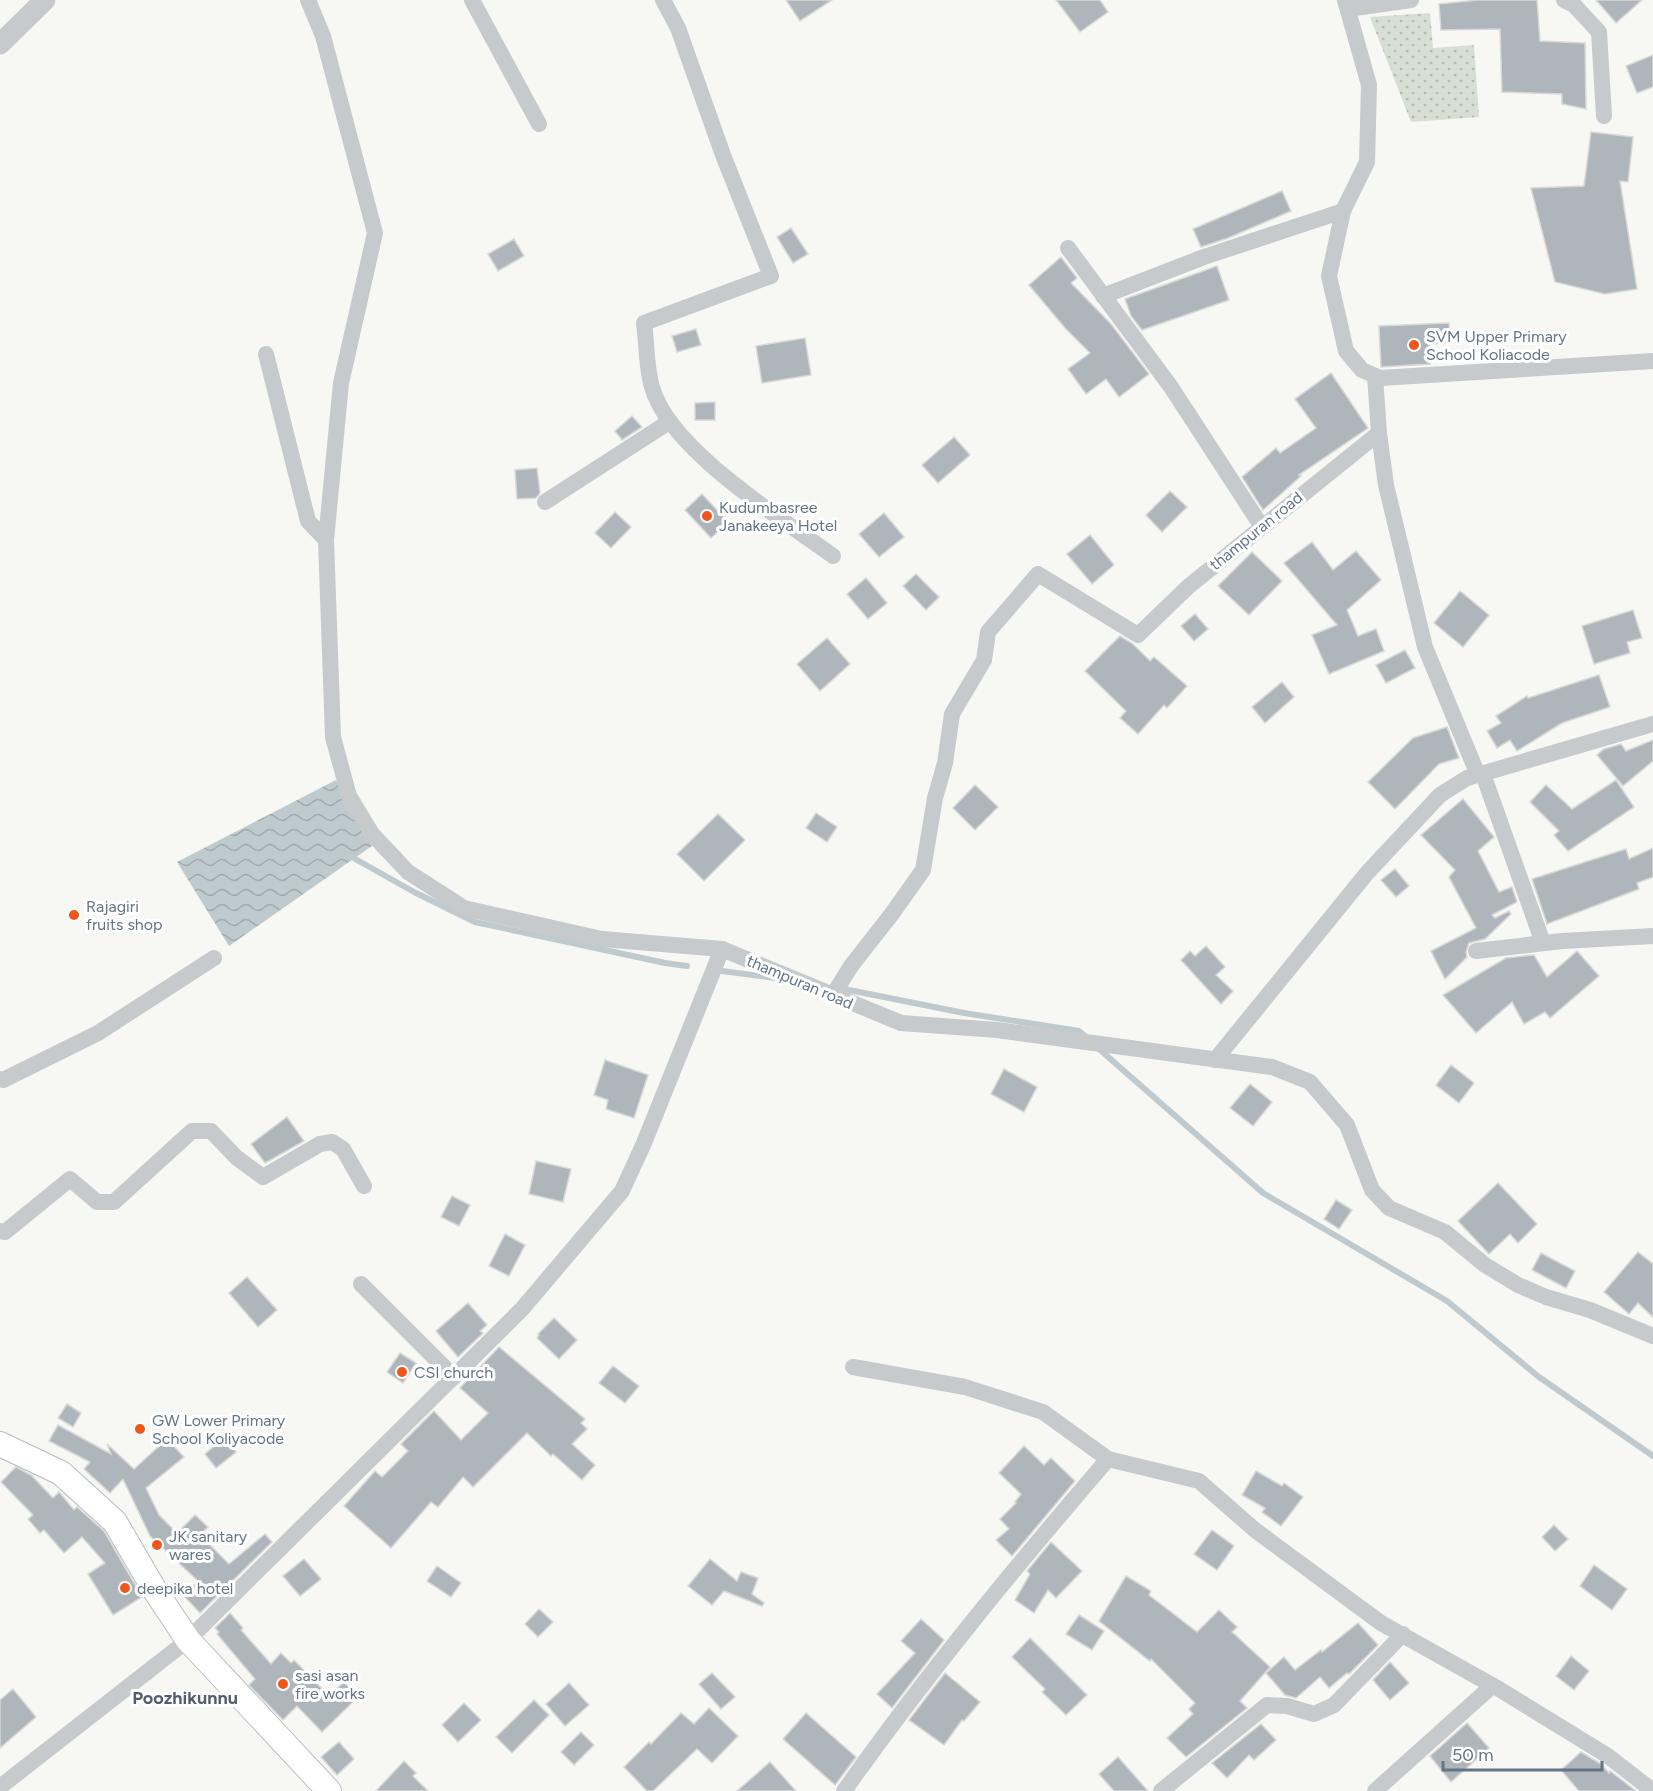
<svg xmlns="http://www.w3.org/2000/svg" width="1653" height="1791" viewBox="0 0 1653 1791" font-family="Figtree,sans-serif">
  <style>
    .park { fill: url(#park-dots) }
    .water { fill: url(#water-waves) }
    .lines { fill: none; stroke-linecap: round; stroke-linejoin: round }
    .stream { stroke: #bfcacf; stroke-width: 6 }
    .building { fill: #aeb5bb; stroke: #d8d8d6; stroke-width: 1.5 }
    .secondary-casing { stroke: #b8bdc2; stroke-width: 26 }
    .minor { stroke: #c6cacd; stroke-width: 16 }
    .tertiary { stroke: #c6cacd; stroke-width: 21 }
    .secondary { stroke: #fff; stroke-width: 24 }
    .poi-dot { fill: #f0561a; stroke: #fff; stroke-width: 2 }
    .labels { text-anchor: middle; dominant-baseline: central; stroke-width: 6; stroke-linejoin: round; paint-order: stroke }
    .poi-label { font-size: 16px; fill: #637586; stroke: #fff; text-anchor: start }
    .street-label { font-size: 16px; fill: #637586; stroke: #fff }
    .neighbourhood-label { font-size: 18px; font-weight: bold; fill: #525e6b; stroke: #fff }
  </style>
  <defs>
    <pattern id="park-dots" width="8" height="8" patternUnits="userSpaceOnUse" patternTransform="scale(1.5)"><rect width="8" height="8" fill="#d7dfd4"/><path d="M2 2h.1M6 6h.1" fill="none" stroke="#b2b9b2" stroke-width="1.8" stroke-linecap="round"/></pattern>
    <pattern id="water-waves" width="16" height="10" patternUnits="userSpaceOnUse" patternTransform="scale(1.5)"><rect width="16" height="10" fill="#bfcacf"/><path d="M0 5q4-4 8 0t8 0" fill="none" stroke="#9fa9ae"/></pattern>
  </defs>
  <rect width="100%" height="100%" fill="#f7f7f3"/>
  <polygon class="park" points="1430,13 1433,48 1474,45 1479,117 1411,122 1370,17"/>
  <polygon class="water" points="336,780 372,846 229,946 177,862"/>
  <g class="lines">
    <g class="stream">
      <polyline points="350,856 414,892 475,922 665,963 687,966"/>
      <polyline points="722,971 775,978"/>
      <polyline points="839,988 964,1013 1079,1031 1086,1037"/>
      <polyline points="1098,1048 1263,1193 1447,1301 1539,1377 1653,1456"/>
    </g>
  </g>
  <g class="building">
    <polygon points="786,0 832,0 800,21"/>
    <polygon points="1056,0 1100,0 1108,12 1080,32"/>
    <polygon points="1478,0 1537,0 1540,41 1585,43 1586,109 1562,104 1562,94 1502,92 1500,29 1441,30 1439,4"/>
    <polygon points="1596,0 1642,0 1616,23"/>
    <polygon points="1653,55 1653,87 1637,93 1626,66"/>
    <polygon points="1591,132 1633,137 1628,182 1620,181 1637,289 1605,294 1555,282 1531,188 1584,186"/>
    <polygon points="1282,191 1291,211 1228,238 1201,247 1193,229"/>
    <polygon points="791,228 808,254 793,263 777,237"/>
    <polygon points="514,239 524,256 498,271 488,254"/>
    <polygon points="1061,257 1077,278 1071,283 1111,324 1149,374 1119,397 1106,379 1086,394 1068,369 1090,353 1066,329 1029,285"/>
    <polygon points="1217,266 1229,300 1142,330 1131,316 1125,299"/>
    <polygon points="1449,323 1450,343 1429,344 1430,364 1381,367 1379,326"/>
    <polygon points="696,329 701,345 677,352 672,336"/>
    <polygon points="805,338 811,375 762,383 756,346"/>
    <polygon points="1331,373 1368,428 1299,475 1301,476 1263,510 1242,477 1276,448 1280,453 1316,428 1295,399"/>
    <polygon points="715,402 715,420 695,420 695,403"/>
    <polygon points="632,416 642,427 622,440 615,431"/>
    <polygon points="954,437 970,455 938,483 922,465"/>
    <polygon points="537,468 540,493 536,498 517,499 515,470"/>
    <polygon points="1170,491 1187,507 1162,532 1146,515"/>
    <polygon points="702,494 728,522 711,538 685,510"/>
    <polygon points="615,512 631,527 611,548 595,533"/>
    <polygon points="884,513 904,537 879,557 859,534"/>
    <polygon points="1090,535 1114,565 1092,584 1067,554"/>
    <polygon points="1312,542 1333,570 1356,551 1381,580 1347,610 1358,636 1376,629 1384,651 1329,674 1312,635 1337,625 1284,563"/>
    <polygon points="1252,552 1282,581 1249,615 1218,586"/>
    <polygon points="916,574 939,597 926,610 903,586"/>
    <polygon points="866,578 887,603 868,619 847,594"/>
    <polygon points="1460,591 1489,615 1463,647 1434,623"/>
    <polygon points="1633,610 1642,638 1627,642 1630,653 1594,664 1582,626"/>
    <polygon points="1195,614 1208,629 1194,641 1181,626"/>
    <polygon points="1120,636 1133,644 1150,661 1154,657 1187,686 1167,708 1164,705 1138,734 1120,718 1126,711 1085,671"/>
    <polygon points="827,638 850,664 820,691 797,664"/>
    <polygon points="1405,650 1415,668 1386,683 1376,665"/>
    <polygon points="1599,675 1610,707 1562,723 1517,751 1510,740 1497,748 1487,731 1501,723 1496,716 1527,696 1528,698"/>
    <polygon points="1282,682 1294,697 1265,723 1252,707"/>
    <polygon points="1447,727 1459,758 1439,764 1395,809 1368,782 1413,738"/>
    <polygon points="1653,740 1653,761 1623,786 1597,755 1604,749 1621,744 1626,751"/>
    <polygon points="1616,780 1634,807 1568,851 1554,835 1559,831 1530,802 1546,785 1572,809"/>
    <polygon points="975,785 998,807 975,830 953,808"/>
    <polygon points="1463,799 1494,837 1478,851 1499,892 1512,887 1517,902 1492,915 1495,918 1509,911 1511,914 1485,939 1469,943 1466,952 1467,957 1445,979 1431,951 1476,928 1449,877 1455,870 1421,835"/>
    <polygon points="816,813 837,827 827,842 806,828"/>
    <polygon points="718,814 745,840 704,881 677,854"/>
    <polygon points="1653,848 1653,877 1637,883 1639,889 1547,924 1532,879 1626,849 1629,859"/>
    <polygon points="1395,869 1409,886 1396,897 1381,880"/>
    <polygon points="1206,946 1225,967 1216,975 1233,991 1221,1004 1181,960 1190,951 1195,956"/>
    <polygon points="1577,951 1599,976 1550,1018 1545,1012 1524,1024 1512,1002 1476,1033 1443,995 1506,958 1534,955 1547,977"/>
    <polygon points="605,1060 648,1075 634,1118 606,1109 608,1100 594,1095"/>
    <polygon points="1451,1065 1474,1083 1459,1103 1436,1085"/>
    <polygon points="1004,1069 1037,1087 1024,1112 991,1094"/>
    <polygon points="1250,1084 1272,1102 1253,1126 1230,1108"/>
    <polygon points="287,1117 304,1141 265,1163 251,1144"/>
    <polygon points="536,1161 571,1169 563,1202 529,1194"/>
    <polygon points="1498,1183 1537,1224 1518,1243 1510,1234 1489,1254 1458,1221"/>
    <polygon points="452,1196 470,1205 459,1226 441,1217"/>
    <polygon points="1336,1200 1352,1210 1339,1229 1324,1219"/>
    <polygon points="505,1234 525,1245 509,1276 489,1266"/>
    <polygon points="1638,1252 1653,1264 1653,1317 1638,1303 1629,1314 1604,1292"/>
    <polygon points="1541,1253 1575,1271 1566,1288 1532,1270"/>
    <polygon points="247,1277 277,1310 258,1327 229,1293"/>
    <polygon points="468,1303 487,1325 480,1331 483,1333 458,1357 436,1331"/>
    <polygon points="554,1318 577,1340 559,1359 537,1338 539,1335 538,1334"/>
    <polygon points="499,1347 585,1419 581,1423 587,1429 572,1444 595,1465 582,1480 553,1454 551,1456 527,1433 473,1487 463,1477 438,1507 431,1502 391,1548 344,1506 375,1471 382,1477 408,1451 401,1444 434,1411 461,1440 488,1413 460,1388"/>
    <polygon points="400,1353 416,1363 403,1383 387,1372"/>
    <polygon points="613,1366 639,1386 625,1403 599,1383"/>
    <polygon points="67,1404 81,1413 73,1427 58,1418"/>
    <polygon points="58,1425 111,1454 107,1444 134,1469 167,1439 184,1457 146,1488 159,1515 177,1533 195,1515 208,1527 200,1535 229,1564 265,1534 272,1542 200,1613 183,1595 198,1581 150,1536 123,1479 110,1493 84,1469 90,1462 49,1441"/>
    <polygon points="225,1437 236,1452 216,1468 205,1454"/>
    <polygon points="1024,1446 1044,1465 1051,1458 1075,1481 1012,1556 996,1540 1009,1529 1000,1519 1016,1503 1015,1502 1021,1494 999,1473"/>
    <polygon points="16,1467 31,1475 53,1498 59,1492 74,1510 77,1507 104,1531 142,1597 113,1615 88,1574 105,1563 82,1537 64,1553 44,1530 40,1533 28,1519 33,1515 1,1482"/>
    <polygon points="1256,1471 1282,1486 1284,1483 1303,1497 1281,1526 1262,1512 1265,1508 1242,1495"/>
    <polygon points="1554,1525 1568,1539 1555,1551 1542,1537"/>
    <polygon points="1212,1530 1234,1546 1217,1570 1194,1554"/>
    <polygon points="1051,1542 1082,1571 1056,1598 1048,1590 1034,1613 1015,1600 1030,1574 1027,1571"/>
    <polygon points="304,1559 321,1579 300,1596 283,1576"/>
    <polygon points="710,1559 737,1581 741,1572 758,1578 752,1594 764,1603 762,1606 724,1591 712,1605 688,1586"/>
    <polygon points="1594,1565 1627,1589 1612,1610 1580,1586"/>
    <polygon points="437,1566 461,1583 451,1597 427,1581"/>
    <polygon points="1126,1576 1151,1591 1149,1595 1197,1632 1219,1610 1237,1627 1232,1632 1270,1667 1240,1701 1247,1708 1186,1757 1167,1738 1193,1714 1189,1709 1195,1703 1151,1659 1150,1661 1099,1621"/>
    <polygon points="539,1609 553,1622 538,1637 525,1624"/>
    <polygon points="230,1613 243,1628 241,1630 271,1664 281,1653 291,1663 294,1660 329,1696 344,1682 358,1697 322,1732 297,1706 283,1720 249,1685 255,1679 217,1634 219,1632 215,1628"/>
    <polygon points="1079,1615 1104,1631 1092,1650 1066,1634"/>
    <polygon points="921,1619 944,1640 892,1708 877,1694 915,1653 901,1641"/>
    <polygon points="1358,1623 1378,1645 1349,1674 1347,1673 1329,1688 1320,1677 1296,1698 1285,1695 1266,1673 1284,1657 1295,1670 1321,1650 1322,1652"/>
    <polygon points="1030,1638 1087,1695 1066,1715 1042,1692 1045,1689 1012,1657"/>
    <polygon points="1571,1656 1589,1671 1574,1690 1556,1676"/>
    <polygon points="1390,1662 1409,1683 1390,1700 1373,1680"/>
    <polygon points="712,1673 735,1697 721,1709 699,1684"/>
    <polygon points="945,1673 980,1702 964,1721 962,1720 944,1745 909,1720"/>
    <polygon points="569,1683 589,1705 565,1726 546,1704"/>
    <polygon points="13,1689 36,1717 0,1748 0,1700"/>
    <polygon points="534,1700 549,1715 512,1753 496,1737"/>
    <polygon points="464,1703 481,1720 458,1742 442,1725"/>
    <polygon points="709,1708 738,1736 712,1763 697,1749 653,1791 647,1791 624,1767 649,1742 651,1744 681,1713 694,1724"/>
    <polygon points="806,1713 856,1757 835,1785 783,1739"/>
    <polygon points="1467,1723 1489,1748 1451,1782 1430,1756"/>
    <polygon points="1261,1724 1276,1740 1254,1760 1249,1755 1227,1778 1212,1763"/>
    <polygon points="581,1732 594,1745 574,1765 561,1752"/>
    <polygon points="339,1742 354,1759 337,1775 321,1757"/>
    <polygon points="1581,1752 1601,1764 1609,1773 1610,1771 1636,1791 1579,1791 1561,1770"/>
    <polygon points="1118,1757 1148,1791 1114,1791 1099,1774"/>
    <polygon points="404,1761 416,1773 413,1776 428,1791 376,1791"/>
    <polygon points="770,1762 796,1791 737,1791"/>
  </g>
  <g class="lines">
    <defs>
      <polyline id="secondary" points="0,1444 61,1473 115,1522 154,1589 188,1640 329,1791"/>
    </defs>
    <use href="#secondary" class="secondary-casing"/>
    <g class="minor">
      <polyline points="308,0 323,36 375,233 341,383 326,540 333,737 349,796 372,834 408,872 464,908 602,939 722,949 901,1023 997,1030 1272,1067 1310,1082 1347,1125 1372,1190 1389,1208 1445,1232 1485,1265 1518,1285 1546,1297 1590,1310 1653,1336"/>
      <polyline points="472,0 539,124"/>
      <path d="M663,0L678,28L723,155L771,276L644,323C647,344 646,367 652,387C669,449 781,518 833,556"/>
      <polyline points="1564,0 1574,5 1599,32 1604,116"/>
      <polyline points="1348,9 1411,0"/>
      <polyline points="1343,211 1329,276 1346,351 1362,370 1380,378 1653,361"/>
      <polyline points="1068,248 1171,387 1262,527"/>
      <polyline points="1103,296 1204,257 1343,211 1367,162 1369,85 1345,0"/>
      <polyline points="266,354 308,521 326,540"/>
      <polyline points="1375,376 1379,433 1386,485 1425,647 1478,775"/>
      <polyline points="545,502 669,422"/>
      <polyline points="1483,774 1543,943"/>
      <polyline points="1476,951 1562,941 1653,936"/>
      <polyline points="833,995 851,966 891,915 923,870 935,798 945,763 952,714 984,660 988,632 1038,574 1138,635 1189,586 1379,433"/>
      <polyline points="1215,1060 1367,873 1440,795 1467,778 1653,724"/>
      <polyline points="0,1079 3,1080 98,1033 214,958"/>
      <polyline points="0,1231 5,1232 70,1179 97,1202 114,1202 192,1131 211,1131 237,1158 263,1177 320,1144 332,1142 343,1149 364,1186"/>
      <polyline points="361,1284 454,1377"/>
      <polyline points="1108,1459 1199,1481 1255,1530 1381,1623 1499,1689 1608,1756 1653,1791"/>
      <polyline points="0,1787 188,1640 522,1309 622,1191 644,1143 722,949"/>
      <path d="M844,1791C926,1675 1016,1566 1108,1459L1043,1412L965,1387L853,1367"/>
      <polyline points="1161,1791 1267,1705 1287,1706 1314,1714 1334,1705 1403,1634"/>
      <polyline points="1375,1791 1492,1686"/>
    </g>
    <polyline class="tertiary" points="0,44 45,0"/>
    <use href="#secondary" class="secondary"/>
  </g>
  <g class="poi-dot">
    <circle cx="1414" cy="345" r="6"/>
    <circle cx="707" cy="516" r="6"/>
    <circle cx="74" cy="915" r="6"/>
    <circle cx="402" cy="1372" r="6"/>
    <circle cx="140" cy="1429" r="6"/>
    <circle cx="157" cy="1545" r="6"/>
    <circle cx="125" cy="1588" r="6"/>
    <circle cx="283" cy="1684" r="6"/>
  </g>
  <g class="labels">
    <g class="poi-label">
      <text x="1426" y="336">SVM Upper Primary<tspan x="1426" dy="18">School Koliacode</tspan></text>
      <text x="719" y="507">Kudumbasree<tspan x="719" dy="18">Janakeeya Hotel</tspan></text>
      <text x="86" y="906">Rajagiri<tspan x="86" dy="18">fruits shop</tspan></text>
      <text x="414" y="1372">CSI church</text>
      <text x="152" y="1420">GW Lower Primary<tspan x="152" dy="18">School Koliyacode</tspan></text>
      <text x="169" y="1536">JK sanitary<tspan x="169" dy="18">wares</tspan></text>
      <text x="137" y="1588">deepika hotel</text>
      <text x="295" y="1675">sasi asan<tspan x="295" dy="18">fire works</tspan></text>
    </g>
    <g class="street-label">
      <text transform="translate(1256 531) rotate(-39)">thampuran road</text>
      <text transform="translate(800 982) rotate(23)">thampuran road</text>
    </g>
    <g class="neighbourhood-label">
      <text x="185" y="1698">Poozhikunnu</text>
    </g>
  </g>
  <path d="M1443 1761v9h159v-9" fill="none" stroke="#637586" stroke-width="3"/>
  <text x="1452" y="1761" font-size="18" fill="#637586" stroke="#ffffff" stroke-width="4.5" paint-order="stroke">50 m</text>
</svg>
